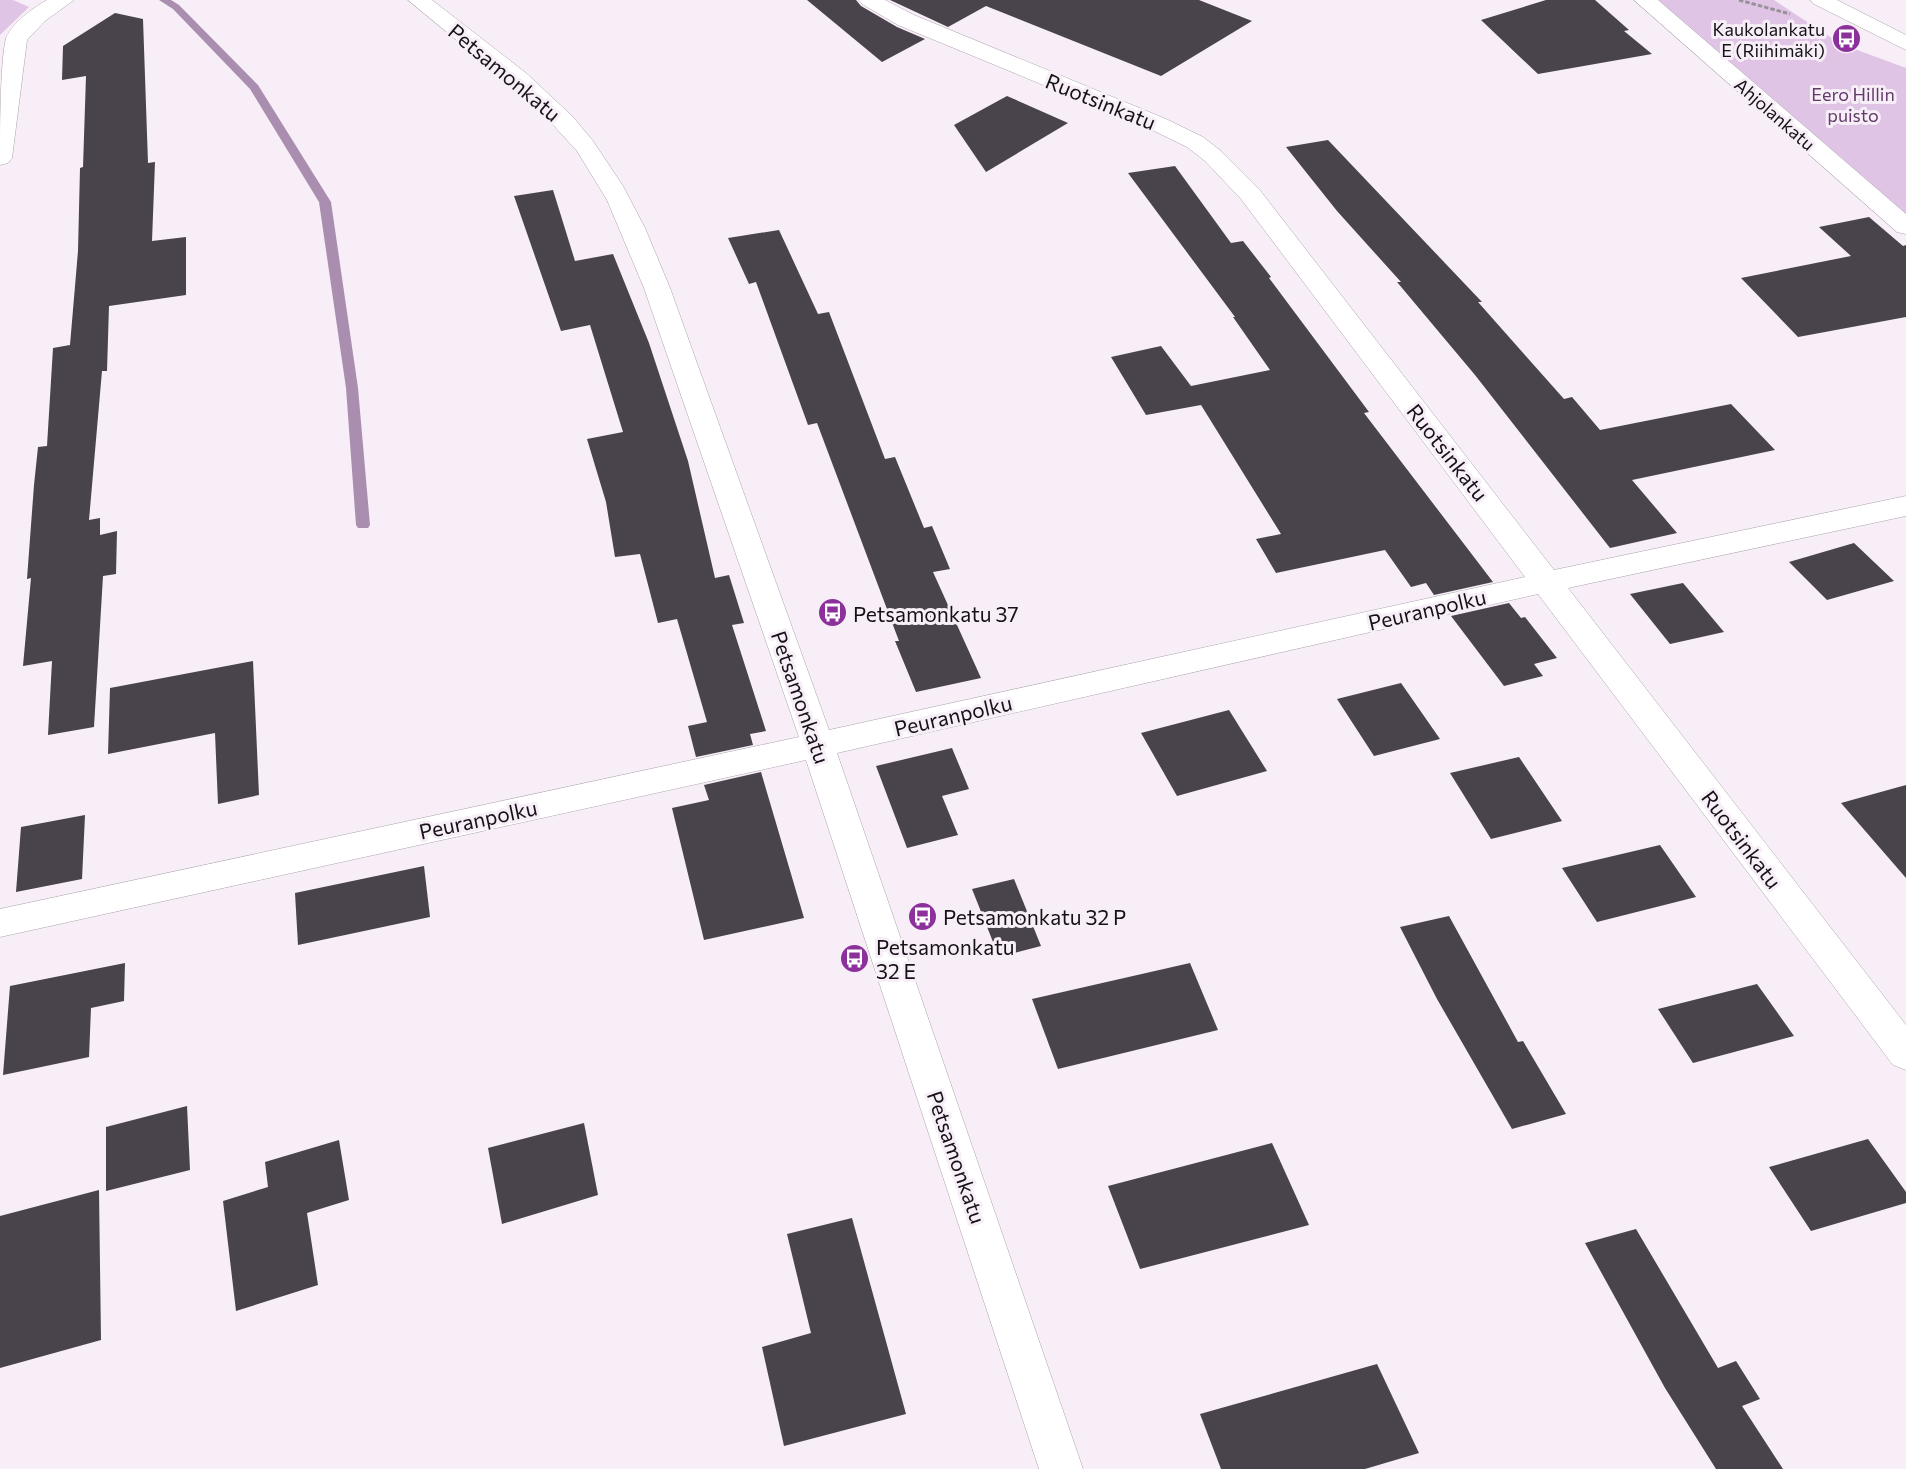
<svg xmlns="http://www.w3.org/2000/svg" width="1906" height="1469" viewBox="0 0 1906 1469" font-family="Commissioner,sans-serif">
  <style>
    .green { fill: #e0c4e5 }
    .lines { fill: none; stroke-linecap: round; stroke-linejoin: round }
    .stream { fill: #aa8eaf; fill-rule: evenodd }
    .building { fill: #49434b }
    .street-casing { stroke: #aba3ac; stroke-width: 1 }
    .secondary-casing { stroke: #aba3ac; stroke-width: 1 }
    .path { stroke: #989199; stroke-width: 3; stroke-dasharray: 4.5 2; stroke-linecap: butt }
    .street { fill: #fff; fill-rule: evenodd }
    .secondary { fill: #fff; fill-rule: evenodd }
    .labels { text-anchor: middle; dominant-baseline: central; stroke-width: 6; stroke-linejoin: round; paint-order: stroke }
    .far-poi-label { font-size: 18px; fill: #151216; stroke: #f7eef8; text-anchor: end }
    .far-park-label { font-size: 18px; fill: #623b69; stroke: #f7eef8 }
    .far-street-label { font-size: 18px; fill: #151216; stroke: #f7eef8 }
    .street-label { font-size: 21px; fill: #151216; stroke: #f7eef8 }
    .poi-label { font-size: 21px; fill: #151216; stroke: #f7eef8; text-anchor: start }
  </style>
  <rect width="100%" height="100%" fill="#f7eef8"/>
  <g class="green">
    <polygon points="0,0 13,0 29,7 0,35"/>
    <polygon points="1650,0 1774,0 1841,44 1906,68 1906,215"/>
  </g>
  <g class="lines">
    <polygon class="stream" points="159,0 171,0 179,5 258,85 331,202 358,388 370,525 368,528 358,528 356,525 346,388 319,202 250,89 173,9"/>
  </g>
  <g class="building">
    <polygon points="807,0 856,0 861,6 897,27 925,39 882,62"/>
    <polygon points="890,0 1199,0 1252,21 1161,76 986,6 948,27"/>
    <polygon points="1546,0 1595,0 1629,30 1624,31 1652,54 1538,74 1481,20"/>
    <polygon points="115,13 143,19 148,163 155,162 152,241 186,237 186,295 109,306 107,371 102,371 89,520 100,518 100,535 117,531 116,574 103,576 94,727 48,735 52,661 23,666 31,578 27,579 34,485 38,447 47,446 53,348 70,345 78,251 80,168 83,167 86,76 62,80 63,46"/>
    <polygon points="1007,96 1068,123 986,172 954,125"/>
    <polygon points="1328,140 1482,302 1478,302 1564,399 1572,397 1600,430 1731,404 1775,450 1632,480 1677,533 1610,548 1475,375 1397,282 1401,282 1337,211 1286,147"/>
    <polygon points="1175,166 1231,243 1243,241 1271,277 1269,278 1369,412 1364,413 1493,582 1434,595 1426,583 1411,587 1385,550 1276,573 1256,539 1281,534 1201,405 1146,415 1111,357 1161,346 1191,386 1270,370 1233,317 1235,317 1128,173"/>
    <polygon points="553,190 575,261 613,254 649,343 688,461 715,578 729,575 744,623 732,625 766,731 750,734 753,745 696,757 688,726 707,722 677,619 658,623 640,554 615,557 606,502 587,439 623,432 590,325 561,331 514,196"/>
    <polygon points="1869,217 1903,246 1906,245 1906,317 1798,337 1741,278 1851,256 1819,227"/>
    <polygon points="779,230 818,314 829,312 885,459 895,457 924,528 932,526 950,569 933,572 981,678 916,692 895,641 899,641 817,423 808,425 756,282 749,284 728,238"/>
    <polygon points="1854,543 1894,581 1827,600 1789,562"/>
    <polygon points="1683,583 1724,632 1670,644 1630,594"/>
    <polygon points="1509,603 1521,618 1525,617 1557,658 1534,664 1543,676 1504,686 1451,616"/>
    <polygon points="253,661 259,795 218,804 215,733 108,754 110,688"/>
    <polygon points="1401,683 1440,739 1374,756 1337,699"/>
    <polygon points="1229,710 1267,771 1177,796 1141,733"/>
    <polygon points="952,748 969,789 942,796 958,835 907,848 876,766"/>
    <polygon points="1519,757 1562,821 1491,839 1450,773"/>
    <polygon points="761,772 804,918 704,940 672,808 709,800 704,785"/>
    <polygon points="1906,785 1906,878 1841,803"/>
    <polygon points="85,815 82,879 16,892 21,827"/>
    <polygon points="1660,845 1696,897 1597,922 1562,868"/>
    <polygon points="424,866 430,917 298,945 295,893"/>
    <polygon points="1014,879 1041,946 999,957 972,889"/>
    <polygon points="1449,916 1518,1042 1523,1041 1566,1114 1512,1129 1437,999 1400,927"/>
    <polygon points="125,963 124,1001 91,1008 89,1057 3,1075 10,986"/>
    <polygon points="1190,963 1218,1030 1058,1069 1032,999"/>
    <polygon points="1757,984 1794,1036 1693,1063 1658,1009"/>
    <polygon points="187,1106 190,1170 106,1191 106,1127"/>
    <polygon points="584,1123 598,1195 502,1224 488,1148"/>
    <polygon points="1868,1139 1906,1192 1906,1203 1811,1231 1769,1167"/>
    <polygon points="339,1140 349,1200 307,1213 318,1285 236,1311 223,1201 268,1187 265,1162"/>
    <polygon points="1272,1143 1309,1225 1140,1269 1108,1186"/>
    <polygon points="99,1190 101,1340 0,1368 0,1216"/>
    <polygon points="852,1218 906,1414 784,1446 762,1347 811,1333 787,1234"/>
    <polygon points="1636,1229 1718,1368 1736,1361 1760,1399 1742,1406 1783,1469 1716,1469 1665,1388 1585,1243"/>
    <polygon points="1377,1364 1419,1453 1365,1469 1221,1469 1200,1414"/>
  </g>
  <g class="lines">
    <defs>
      <g id="street">
        <path d="M47,0H74L45,21L27,40L12,158L8,163L0,165C0,136 0,62 6,38C13,22 33,8 47,0Z"/>
        <polygon points="408,0 432,0 526,73 573,117 593,141 623,186 645,228 670,288 829,730 1525,577 1241,199 1205,161 1187,147 1150,129 898,25 862,4 858,0 885,0 914,15 1166,119 1203,137 1221,151 1259,189 1554,570 1906,496 1906,516 1568,588 1906,1025 1906,1070 1893,1065 1538,594 837,753 1083,1469 1039,1469 806,760 0,937 0,909 799,737 644,288 607,200 577,151 534,104"/>
        <polygon points="1634,0 1658,0 1906,214 1906,234 1897,232"/>
      </g>
      <polygon id="secondary" points="1810,0 1837,0 1906,35 1906,50 1814,4"/>
    </defs>
    <use href="#street" class="street-casing"/>
    <use href="#secondary" class="secondary-casing"/>
    <polyline class="path" points="1739,0 1790,14"/>
    <use href="#street" class="street"/>
    <use href="#secondary" class="secondary"/>
  </g>
  <defs>
    <symbol id="bus-disc" viewBox="-11 -11 22 22"><circle r="9.5" fill="#8c319c" stroke="#f7eef8"/><path d="M-5-6H5V4H4V6H2V4H-2V6H-4V4H-5ZM-3.5-4V0h7V-4ZM-3.5 1.2v1.5H-2V1.2ZM2 1.2v1.5H3.5V1.2Z" fill="#fff"/></symbol>
  </defs>
  <g fill-rule="evenodd">
    <use href="#bus-disc" x="1830" y="22" width="33" height="33"/>
    <use href="#bus-disc" x="816" y="596" width="33" height="33"/>
    <use href="#bus-disc" x="906" y="900" width="33" height="33"/>
    <use href="#bus-disc" x="838" y="942" width="33" height="33"/>
  </g>
  <g class="labels">
    <g class="far-poi-label">
      <text x="1825" y="29">Kaukolankatu<tspan x="1825" dy="21">E (Riihimäki)</tspan></text>
    </g>
    <g class="far-park-label">
      <text x="1853" y="94">Eero Hillin<tspan x="1853" dy="21">puisto</tspan></text>
    </g>
    <g class="far-street-label">
      <text transform="translate(1775 114) rotate(41)">Ahjolankatu</text>
    </g>
    <g class="street-label">
      <text transform="translate(505 72) rotate(40)">Petsamonkatu</text>
      <text transform="translate(1101 101) rotate(22)">Ruotsinkatu</text>
      <text transform="translate(1448 452) rotate(52)">Ruotsinkatu</text>
      <text transform="translate(1427 609) rotate(-13)">Peuranpolku</text>
      <text transform="translate(801 697) rotate(71)">Petsamonkatu</text>
      <text transform="translate(953 715) rotate(-13)">Peuranpolku</text>
      <text transform="translate(478 819) rotate(-12)">Peuranpolku</text>
      <text transform="translate(1742 839) rotate(53)">Ruotsinkatu</text>
      <text transform="translate(957 1157) rotate(71)">Petsamonkatu</text>
    </g>
    <g class="poi-label">
      <text x="853" y="613">Petsamonkatu 37</text>
      <text x="943" y="916">Petsamonkatu 32 P</text>
      <text x="876" y="946">Petsamonkatu<tspan x="876" dy="24">32 E</tspan></text>
    </g>
  </g>
</svg>
